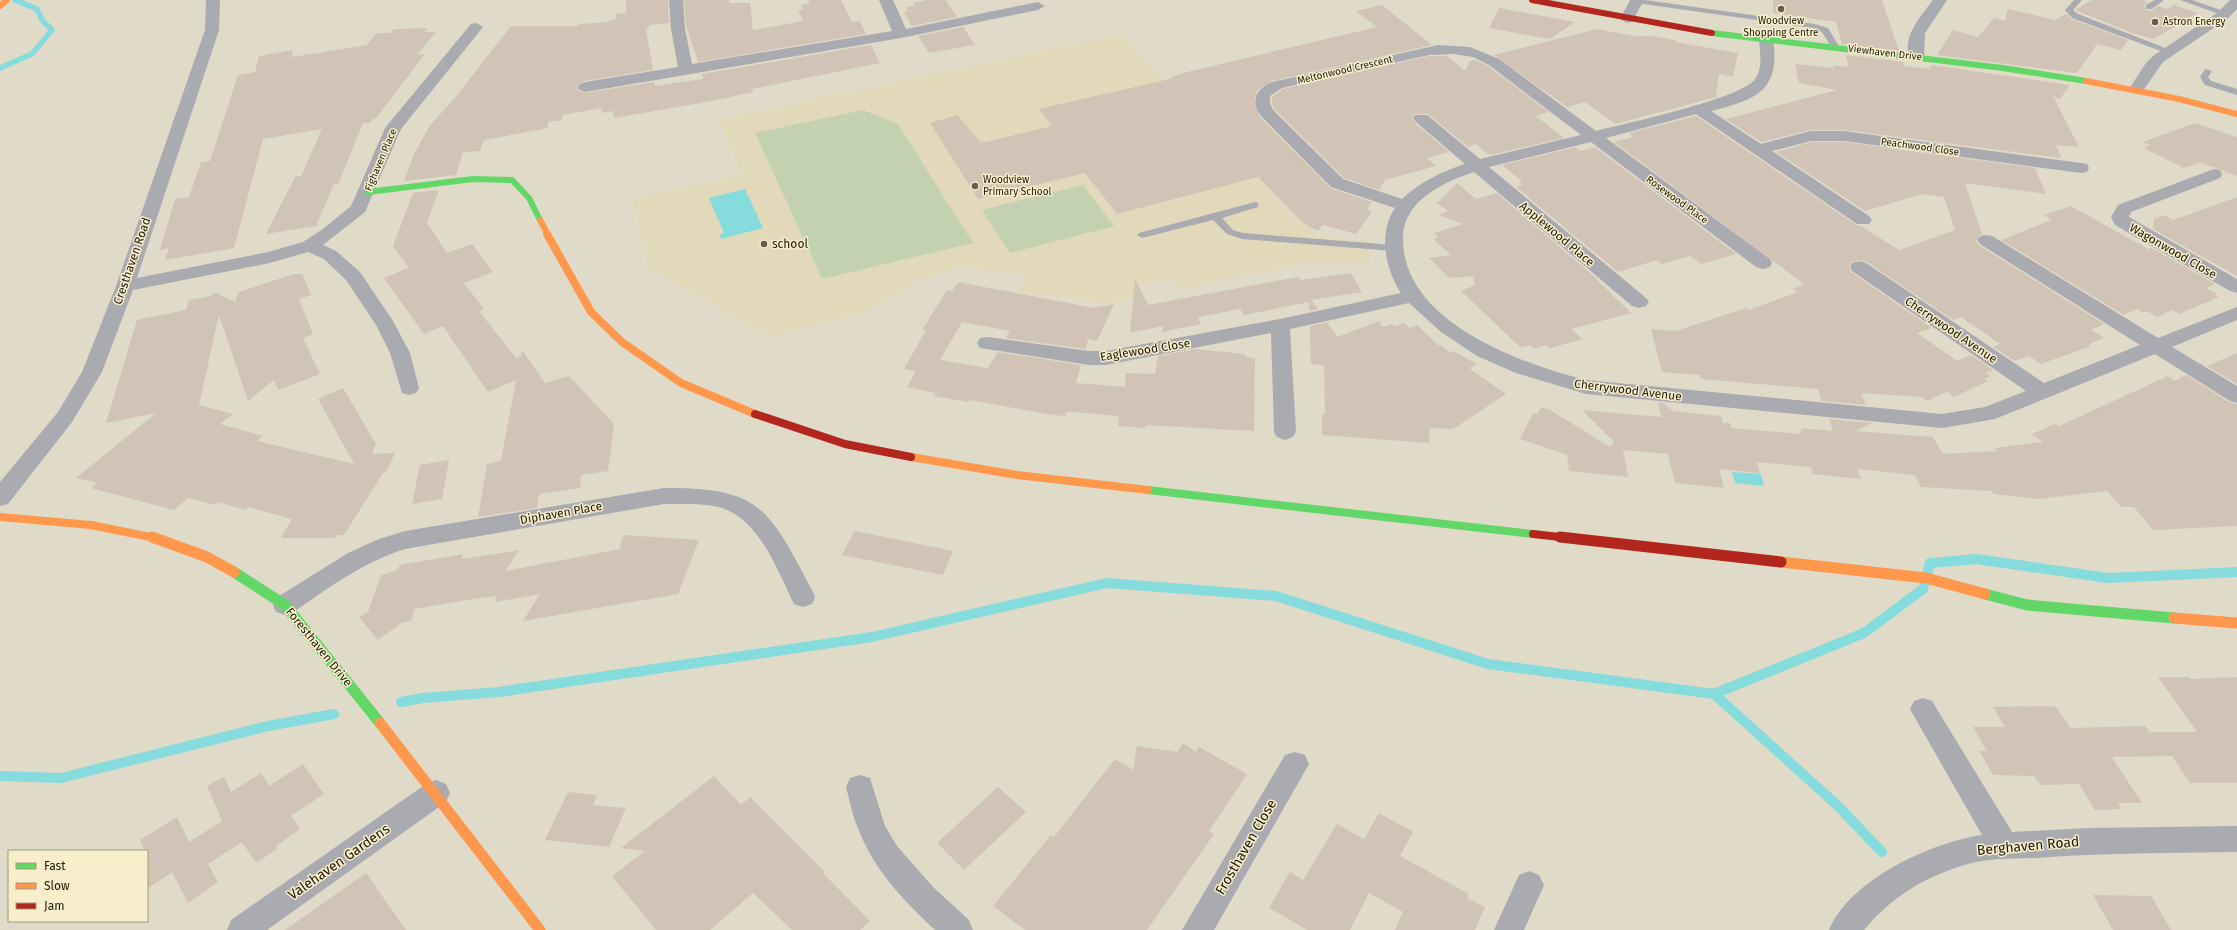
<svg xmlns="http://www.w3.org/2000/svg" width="2237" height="930" viewBox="0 0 2237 930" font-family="'Fira Sans',sans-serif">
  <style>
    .built { fill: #e2d9ba }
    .green { fill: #c4d1b0 }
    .water { fill: #86dbdc }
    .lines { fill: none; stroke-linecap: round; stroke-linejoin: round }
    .stream-far1 { stroke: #86dbdc; stroke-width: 5.5 }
    .stream { stroke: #86dbdc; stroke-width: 10 }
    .building { fill: #d2c3b7 }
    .lane { fill: #aaaab1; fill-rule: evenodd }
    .street { fill: #aaaab1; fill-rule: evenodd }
    .fast-far2 { stroke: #63d668; stroke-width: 6 }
    .fast-far1 { stroke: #63d668; stroke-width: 8 }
    .fast { stroke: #63d668; stroke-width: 11 }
    .slow-far2 { stroke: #ff974d; stroke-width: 6 }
    .slow-far1 { stroke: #ff974d; stroke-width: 8 }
    .slow { stroke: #ff974d; stroke-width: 11 }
    .jam-far2 { stroke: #b3261e; stroke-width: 6 }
    .jam-far1 { stroke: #b3261e; stroke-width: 8 }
    .jam { stroke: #b3261e; stroke-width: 11 }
    .poi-dot { fill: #625d4f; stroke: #f8eecb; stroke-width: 1.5 }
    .labels { text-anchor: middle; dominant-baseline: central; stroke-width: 3; stroke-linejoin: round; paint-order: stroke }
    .far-poi-label { font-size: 10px; fill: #1e1a0e; stroke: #f8eecb; text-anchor: start }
    .far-street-label { font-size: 10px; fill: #1e1a0e; stroke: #f8eecb }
    .street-label { font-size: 12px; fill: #1e1a0e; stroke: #f8eecb }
    .poi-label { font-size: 12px; fill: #1e1a0e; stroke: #f8eecb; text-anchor: start }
    .near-street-label { font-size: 14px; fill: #1e1a0e; stroke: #f8eecb }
  </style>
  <rect width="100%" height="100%" fill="#e0dac8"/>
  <polygon class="built" points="1121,34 1294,219 1313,230 1316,236 1370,241 1370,263 1299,264 1182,290 1173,278 1141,285 1145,297 1106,303 1017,292 1026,274 957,267 913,283 870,310 773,337 649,269 632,198 742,175 719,119"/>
  <g class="green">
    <polygon points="863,110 898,124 973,243 822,279 755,133"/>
    <polygon points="1083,185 1114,226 1010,253 982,210"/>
  </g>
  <g class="water">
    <polygon points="745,189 763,228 721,239 720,235 724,233 709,198"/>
    <polygon points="1732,472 1761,474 1764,486 1735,483"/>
  </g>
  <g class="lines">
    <polyline class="stream-far1" points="0,68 32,54 52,30 42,20 37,9 15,0"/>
    <g class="stream">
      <polyline points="1714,694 1864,633 1923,589 1930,563 1976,559 2108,578 2237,572"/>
      <polyline points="401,702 423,698 499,692 872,637 1107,583 1276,596 1488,664 1714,694 1837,805 1882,852"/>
      <polyline points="0,776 61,778 268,726 334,714"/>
    </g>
  </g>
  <g class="building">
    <polygon points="626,0 668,0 669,23 649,25 649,28 646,29 653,70 584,81 576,86 579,91 585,93 654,82 655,86 703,79 702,74 871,45 880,63 752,89 753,92 712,101 614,118 613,111 602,113 601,108 562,115 562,120 548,122 548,128 484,140 480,151 463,152 456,175 404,181 414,154 429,127 458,94 511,26 578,26 579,24 609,22 609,20 616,19 616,14 626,13"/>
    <polygon points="684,0 729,0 729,3 750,3 753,30 803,21 798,10 803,9 801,5 810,4 808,0 841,0 852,22 860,21 866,34 698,62 686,25"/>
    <polygon points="927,0 946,0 957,17 912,26 904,12 908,11 906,7 915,6 913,3"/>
    <polygon points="1773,0 1882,0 1899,51 1842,44 1836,22 1773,13"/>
    <polygon points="2092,0 2141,0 2148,2 2144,5 2146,10 2153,10 2158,6 2167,9 2174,5 2198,13 2153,39 2132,33 2075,10"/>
    <polygon points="1382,5 1432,45 1272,81 1257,91 1254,100 1260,117 1330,188 1372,202 1367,210 1372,212 1356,234 1323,225 1318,231 1303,223 1258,177 1117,214 1085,173 978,199 930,123 957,115 981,143 1052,126 1039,109 1174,78 1172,77 1183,73 1377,27 1356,11"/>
    <polygon points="1499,8 1575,22 1550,39 1489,28"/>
    <polygon points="2008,9 2055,20 2066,14 2071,19 2128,40 2121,50 2097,44 2077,73 1937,55 1953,30 1978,37 1994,18 2005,21"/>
    <polygon points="963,27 975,45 929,53 918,36"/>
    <polygon points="427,28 424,32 436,32 418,54 425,54 376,118 374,118 369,123 363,123 338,184 334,184 316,226 266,234 295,177 301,176 322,129 263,139 234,248 165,260 169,248 160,250 175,199 189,197 201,162 210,161 238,75 255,72 259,56 293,50 292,57 367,45 376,33 390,33 394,29"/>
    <polygon points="1597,29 1635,36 1652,36 1675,40 1675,42 1738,53 1733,77 1719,74 1716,97 1616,124 1585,102 1567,107 1494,55"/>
    <polygon points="1846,55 1903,62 1904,66 1929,69 1931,65 2070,85 2060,99 2053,96 2079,147 2056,145 2061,158 1844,130 1811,130 1761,142 1726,119 1837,90 1799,83 1795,64 1834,68 1833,65 1849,67"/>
    <polygon points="1429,56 1447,56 1465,71 1470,61 1475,60 1488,66 1549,112 1536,116 1564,138 1490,155 1486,153 1488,151 1485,152 1476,144 1468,147 1428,114 1415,114 1412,117 1414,122 1449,152 1427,158 1436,166 1385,180 1379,190 1344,178 1274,109 1272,103 1272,97 1283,89"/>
    <polygon points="1696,116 1856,225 1861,226 1899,250 1955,230 1944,197 1922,194 1865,211 1776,152 1811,142 1844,142 2035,168 2046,194 1965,183 1982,234 1979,235 1976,241 1979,245 2104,324 2091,330 2104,338 2089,344 2091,346 2041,364 2029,356 2015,361 1993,347 2000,344 1961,317 1953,320 1867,262 1859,260 1851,262 1849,268 1851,272 1932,328 1917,333 1957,361 1971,355 1993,370 1985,373 1991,376 1984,379 1988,381 1954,397 1947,392 1926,401 1921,397 1861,393 1866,405 1822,401 1818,389 1701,379 1700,375 1662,372 1651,329 1676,331 1746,308 1749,310 1798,292 1793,289 1804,284 1614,142 1633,137 1629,133"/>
    <polygon points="2195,123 2237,137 2237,176 2200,162 2184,168 2144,148 2150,145 2143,142"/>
    <polygon points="1576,147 1580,151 1595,147 1736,254 1701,264 1690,256 1662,264 1657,260 1618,272 1516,187 1522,185 1519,182 1522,181 1502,165"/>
    <polygon points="1457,183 1476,199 1497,193 1597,279 1596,279 1631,313 1571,329 1583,339 1550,348 1547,345 1534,349 1531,345 1520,347 1461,291 1475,285 1473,276 1449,278 1429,258 1451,255 1433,239 1438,237 1434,233 1463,224 1438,215 1448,211 1437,203"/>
    <polygon points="439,190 427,223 447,253 472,244 493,272 464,283 484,309 479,311 516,358 521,356 522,350 545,383 569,376 614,424 608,471 581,475 580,488 539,494 537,508 478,517 487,464 501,461 516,380 488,392 443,326 424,334 384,278 409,268 393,246 413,193"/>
    <polygon points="2237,197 2237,276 2153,229 2154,219 2164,215 2173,220"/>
    <polygon points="2071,206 2150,250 2150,247 2215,284 2206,288 2217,294 2215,295 2219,297 2179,314 2172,310 2157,317 2147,311 2142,313 2137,309 2124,315 2001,240 2049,221 2052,220 2044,215"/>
    <polygon points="1351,273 1362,292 1311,300 1318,309 1309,311 1309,302 1244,315 1240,309 1198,317 1201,324 1162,332 1163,326 1130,333 1135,279 1148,305 1281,280 1299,277 1300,280"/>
    <polygon points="294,274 302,274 311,295 299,299 313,334 303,338 320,374 278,390 274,380 248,401 219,315 199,405 233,414 220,424 263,436 257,441 354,464 318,399 343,388 376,444 372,454 395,453 386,472 383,473 344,535 337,535 335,538 281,538 292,519 248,507 245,510 218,502 215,505 188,498 174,510 91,488 97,483 76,478 156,413 106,423 137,320 186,310 189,300 212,296 211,293 221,294 221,296 235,302 239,292"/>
    <polygon points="958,282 1094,308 1114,304 1097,341 1088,339 1086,349 1006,338 1010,331 962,322 940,360 988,368 998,352 1081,365 1076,383 1125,387 1126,373 1155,374 1158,356 1195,349 1245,354 1245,357 1255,358 1254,431 1146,425 1145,428 1118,426 1119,416 1073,412 1066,412 1065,416 1053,415 970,400 968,402 934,396 936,393 907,387 916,371 904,369 926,330 922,330 947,290 952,291"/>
    <polygon points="1379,321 1383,327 1392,324 1395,326 1404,323 1410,328 1417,325 1439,346 1441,345 1451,353 1454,351 1476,364 1470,369 1506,394 1453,429 1430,428 1429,443 1322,435 1322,414 1325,415 1324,365 1311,364 1310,326 1327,322 1337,337"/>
    <polygon points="2237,353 2237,384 2207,366"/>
    <polygon points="2186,375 2229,402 2237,404 2237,526 2153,530 2134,507 2121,507 2107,491 2038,499 1994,494 1991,491 1921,487 1915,475 1857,469 1861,479 1813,474 1811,467 1757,462 1760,473 1719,469 1724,488 1675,483 1668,454 1623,450 1628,477 1569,471 1567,455 1520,439 1533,413 1537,415 1541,407 1550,410 1610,447 1614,442 1582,410 1661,417 1658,402 1663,403 1673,411 1721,416 1723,423 1730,423 1731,428 1800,434 1799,431 1802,431 1801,428 1833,431 1829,419 1873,423 1854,431 1933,437 1943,454 1997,451 1994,448 2043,442 2032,434 2055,424 2059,426 2168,376 2174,381"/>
    <polygon points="449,460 442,499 412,504 420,465"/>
    <polygon points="855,531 953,551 943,575 842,555"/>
    <polygon points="623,535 699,540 678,594 523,621 540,594 495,602 496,596 473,599 414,609 411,621 403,622 378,640 359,617 368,612 381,575 397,570 400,565 463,554 462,559 519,550 505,571 620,549"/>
    <polygon points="2158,677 2189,677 2190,679 2237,677 2237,783 2190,783 2172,756 2112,757 2142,803 2118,803 2122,809 2095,810 2079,784 2040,785 2034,776 1993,775 1979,751 1987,751 1973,727 2005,727 1993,707 2053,706 2057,708 2070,728 2145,726 2150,732 2197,732"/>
    <polygon points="1183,743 1196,752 1199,747 1247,774 1209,831 1214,834 1147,930 1025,930 993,906 1051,835 1054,837 1115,759 1133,770 1137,746 1177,752"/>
    <polygon points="303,764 324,794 291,816 300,829 276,846 277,849 256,863 242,842 208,864 218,882 188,903 172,872 147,889 147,851 145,851 140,840 177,817 189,842 222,821 207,786 224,777 231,792 261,773 269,786"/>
    <polygon points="714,776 741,805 750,797 824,871 823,873 870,921 860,930 792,930 753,893 710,930 656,930 612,876 645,851 621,848"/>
    <polygon points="998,787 1026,812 964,870 937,843"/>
    <polygon points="568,792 597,795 593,805 626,808 609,847 545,840"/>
    <polygon points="1379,813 1413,832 1400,856 1469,894 1467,898 1485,907 1475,930 1395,930 1403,912 1369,893 1350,930 1307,930 1269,908 1290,872 1303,880 1337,824 1364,839"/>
    <polygon points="366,873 406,930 285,930"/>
    <polygon points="2093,895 2151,896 2171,930 2113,930"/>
  </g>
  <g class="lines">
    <g class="lane">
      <polygon points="1633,0 1645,0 1815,24 1828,28 1840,48 1833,50 1822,32 1813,28 1636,3"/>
      <polygon points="2074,0 2082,0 2073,10 2078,14 2173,51 2166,53 2072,18 2065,10"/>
      <polygon points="2155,0 2164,0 2152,9 2146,9 2146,5"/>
      <polygon points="2180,0 2192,0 2229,13 2222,15"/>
      <polygon points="2205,69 2212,71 2208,77 2211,81 2237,89 2237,95 2205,85 2200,77"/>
      <polygon points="1255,202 1258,203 1258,207 1222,218 1233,230 1243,233 1394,245 1399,248 1394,251 1242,239 1227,234 1213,220 1142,238 1137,235 1139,233"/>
    </g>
    <g class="street">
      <polygon points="206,0 220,0 219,30 137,278 268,252 303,242 323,229 351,206 385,128 471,24 476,23 483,27 401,129 365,212 323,245 336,251 360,272 393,321 410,353 419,388 416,393 409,395 402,393 390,353 376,325 346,280 324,259 308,252 270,263 133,290 102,372 72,422 8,504 0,506 0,482 58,412 82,372 116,286 205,30"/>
      <polygon points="669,0 683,0 685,29 692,64 892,31 879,0 893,0 906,29 1038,2 1045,6 1038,10 901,38 585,92 580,90 577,87 580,84 585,82 678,67 671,29"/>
      <polygon points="1630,0 1644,0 1632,22 1627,23 1620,19"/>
      <path d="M1933,0H1947L1925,33L1924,57L1922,60H1912C1898,40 1922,15 1933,0Z"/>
      <polygon points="2230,0 2237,0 2237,9 2227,19 2163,62 2142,92 2132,92 2129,89 2146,63 2153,56 2217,13"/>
      <path d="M1766,36L1773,40C1781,91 1755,100 1711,111L1761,144L1811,131H1844L2081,163L2087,164L2089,168L2087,172L2081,173L1844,141H1811L1772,151L1869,216L1872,220L1869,224H1857L1696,114L1606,138L1770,259L1772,263L1770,267L1763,269L1756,267L1591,142L1489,167L1646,298L1649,302L1646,306L1639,308L1632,306L1474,172C1444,182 1404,200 1403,237C1401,321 1519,363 1586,380L1942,414L1985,407L2026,391L1852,271L1850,267L1852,263L1859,261L1866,263L2044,383L2140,345L1980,244L1977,240L1980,236L1986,235L1992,236L2158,338L2237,307V320L2172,347L2237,386V403L2230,401L2155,354L1995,419L1942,428L1586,394L1516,373L1477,356L1441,332L1409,303L1290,329L1296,432L1293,437L1285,440L1277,437L1274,432L1271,333L1106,365H1089L987,349L980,348L977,343L980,338L987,337L1089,351H1106L1280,319L1401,293C1385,269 1378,233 1395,208L1331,187L1261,116C1250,101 1255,90 1272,82L1438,45L1470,47L1499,59L1596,131C1626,123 1741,99 1755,79C1763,68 1760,52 1759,40ZM1454,54L1473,57L1489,65L1581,135L1480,159L1427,115H1415L1413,118L1415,121L1465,164C1441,172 1420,182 1402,199L1343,179L1273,110L1270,103V96L1282,88L1429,55Z"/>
      <polygon points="2214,169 2220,170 2222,174 2220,178 2131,212 2129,217 2237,279 2237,293 2230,291 2115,225 2111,217 2118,205"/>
      <path d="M664,488C762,487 769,510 812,590L815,597L812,604L803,607L794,604C777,570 760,519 719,507C702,503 682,504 664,504L405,549C364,562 329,587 294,612L285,615L276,612L273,605L276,598L348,553L379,539L405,531Z"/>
      <path d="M1923,698L1932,701L2012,832L2088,828L2237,826V852C2170,853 2103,853 2036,858C2012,859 1984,858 1961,866C1921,879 1891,898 1864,930H1829C1851,879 1930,843 1982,835L1910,709L1914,701Z"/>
      <polygon points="1295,752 1305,755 1309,764 1214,930 1182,930 1285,755"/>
      <path d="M860,775L870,778L885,826L897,846L933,887L969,920L973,930H935C904,901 873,869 858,828C852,815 850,801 846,787L850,778Z"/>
      <polygon points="436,780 446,784 450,793 446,802 267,930 227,930 231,920 426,784"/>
      <polygon points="1529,871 1539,875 1544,885 1524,930 1494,930 1519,875"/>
    </g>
    <g class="fast-far2">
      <polyline points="1712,33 2003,68 2086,81"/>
      <polyline points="368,192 473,179 512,180 529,198 540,220"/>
    </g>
    <polyline class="fast-far1" points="1148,490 1533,534"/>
    <g class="fast">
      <polyline points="234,572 285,605 380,723"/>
      <polyline points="1985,594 2027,605 2174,618"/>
    </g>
    <g class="slow-far2">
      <polyline points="0,6 7,0"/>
      <polyline points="2086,81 2179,99 2237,114"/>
      <polyline points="540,220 548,235"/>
    </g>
    <g class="slow-far1">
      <polyline points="547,234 591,312 622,342 681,383 755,414"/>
      <polyline points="911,457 1017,475 1148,490"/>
      <polyline points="0,517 91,525 155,538"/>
    </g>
    <g class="slow">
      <polyline points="152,537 207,557 234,572"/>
      <polyline points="1781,562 1926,578 1985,594"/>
      <polyline points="2174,618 2237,623"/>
      <polyline points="380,723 540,930"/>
    </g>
    <polyline class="jam-far2" points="1532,0 1712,33"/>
    <g class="jam-far1">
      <polyline points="755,414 845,444 911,457"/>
      <polyline points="1533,534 1569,538"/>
    </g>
    <polyline class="jam" points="1560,537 1781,562"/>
  </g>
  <g class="poi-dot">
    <circle cx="1781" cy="9" r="4"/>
    <circle cx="2155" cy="22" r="4"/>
    <circle cx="975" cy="186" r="4"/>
    <circle cx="764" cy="244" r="4"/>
  </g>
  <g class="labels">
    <g class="far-poi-label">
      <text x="1781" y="21" text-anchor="middle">Woodview<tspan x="1781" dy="12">Shopping Centre</tspan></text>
      <text x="2163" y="22">Astron Energy</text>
      <text x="983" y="180">Woodview<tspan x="983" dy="12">Primary School</tspan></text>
    </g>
    <g class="far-street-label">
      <text transform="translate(1885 53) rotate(7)">Viewhaven Drive</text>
      <text transform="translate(1345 70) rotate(-13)">Meltonwood Crescent</text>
      <text transform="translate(1920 147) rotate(8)">Peachwood Close</text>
      <text transform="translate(381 160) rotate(-67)">Fighaven Place</text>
      <text transform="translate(1677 200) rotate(36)">Rosewood Place</text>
    </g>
    <g class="street-label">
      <text transform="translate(1557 234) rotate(40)">Applewood Place</text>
      <text transform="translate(2173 251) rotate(30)">Wagonwood Close</text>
      <text transform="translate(132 261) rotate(-71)">Cresthaven Road</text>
      <text transform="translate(1951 330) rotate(34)">Cherrywood Avenue</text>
      <text transform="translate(1145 350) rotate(-9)">Eaglewood Close</text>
      <text transform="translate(1628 390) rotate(7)">Cherrywood Avenue</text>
      <text transform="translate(561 513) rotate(-10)">Diphaven Place</text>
      <text transform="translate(319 647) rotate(51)">Foresthaven Drive</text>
    </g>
    <g class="poi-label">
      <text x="772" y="244">school</text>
    </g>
    <g class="near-street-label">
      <text transform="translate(2028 846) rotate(-5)">Berghaven Road</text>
      <text transform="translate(1246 847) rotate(-60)">Frosthaven Close</text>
      <text transform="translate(339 862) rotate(-35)">Valehaven Gardens</text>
    </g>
  </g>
  <rect x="8" y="850" width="140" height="72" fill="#f8eecb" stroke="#a1997f"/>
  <rect x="16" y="863" width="20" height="6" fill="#63d668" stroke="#a1997f"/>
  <text x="44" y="870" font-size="12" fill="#1e1a0e">Fast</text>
  <rect x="16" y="883" width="20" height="6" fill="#ff974d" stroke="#a1997f"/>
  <text x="44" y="890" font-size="12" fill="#1e1a0e">Slow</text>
  <rect x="16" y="903" width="20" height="6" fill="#b3261e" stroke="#a1997f"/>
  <text x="44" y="910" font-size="12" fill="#1e1a0e">Jam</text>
</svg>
